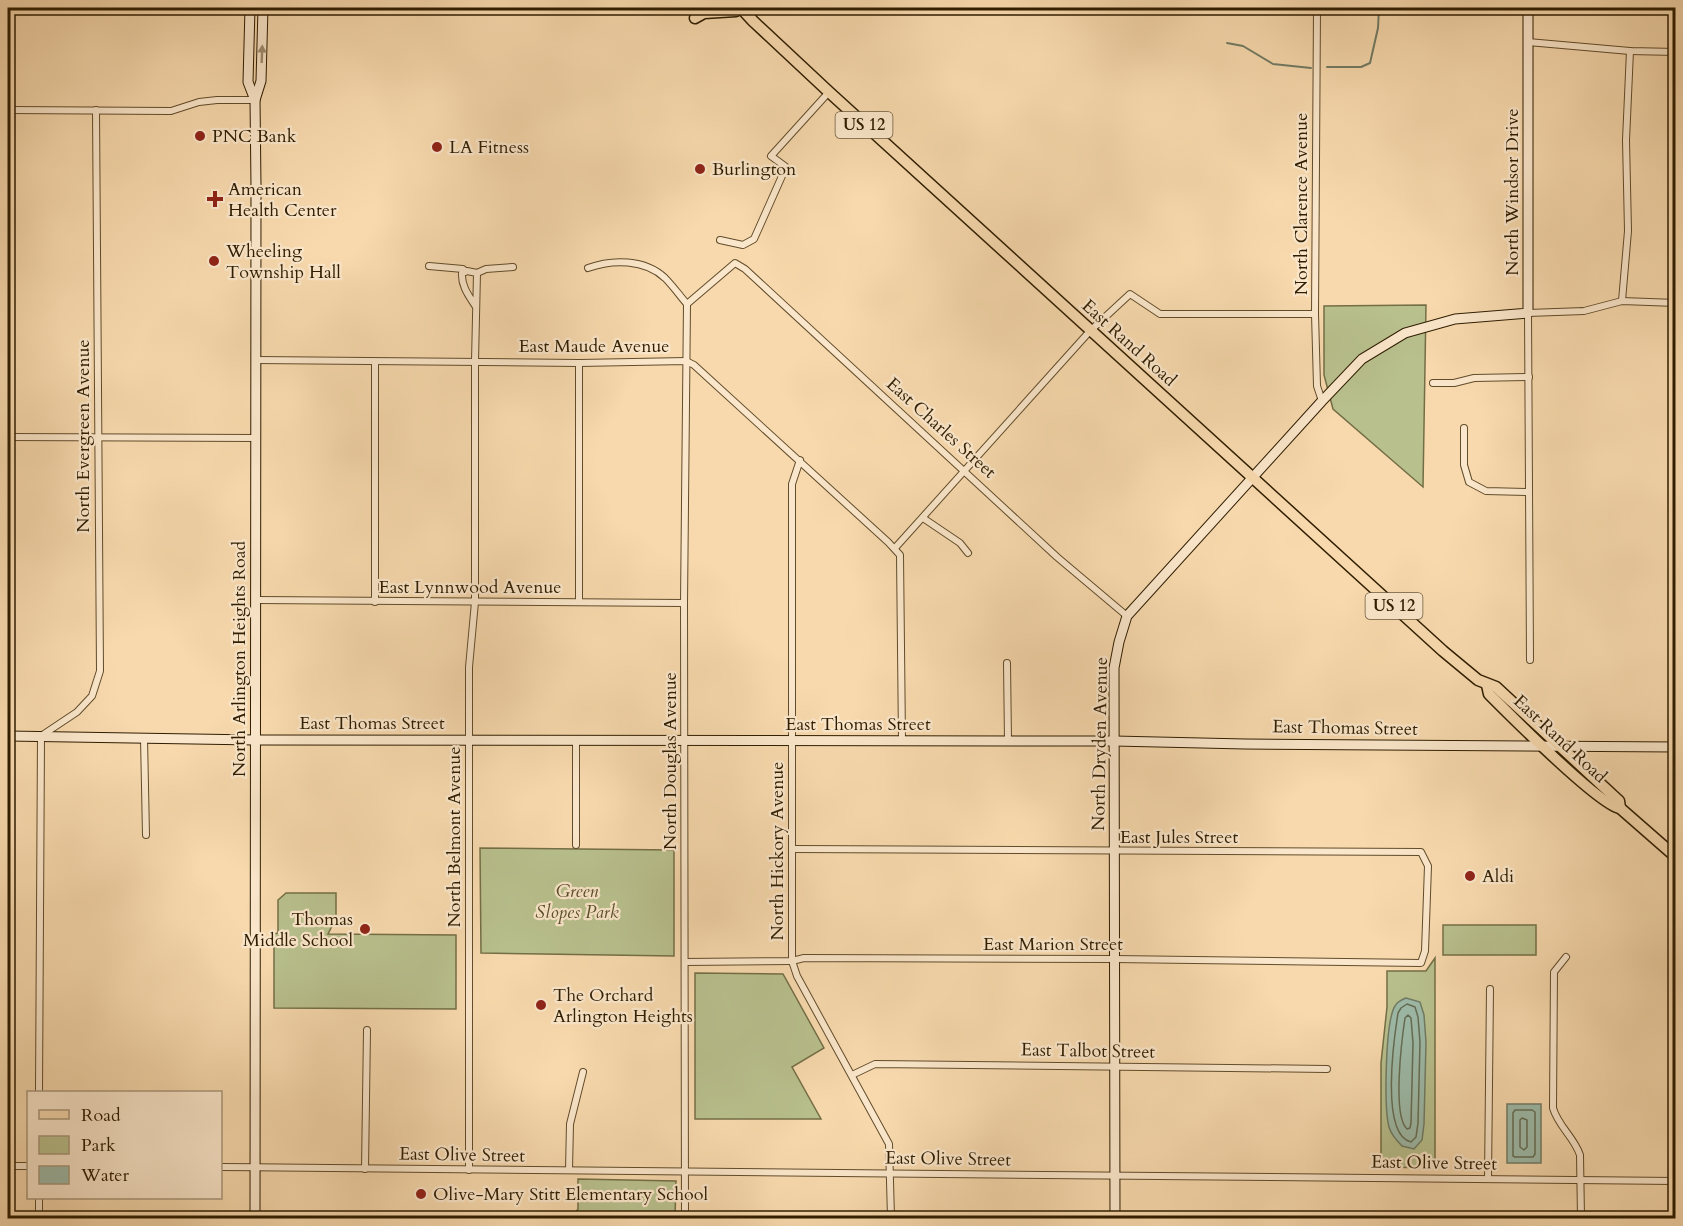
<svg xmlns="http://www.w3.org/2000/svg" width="1683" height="1226" viewBox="0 0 1683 1226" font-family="Cardo,serif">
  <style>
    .green { fill: #b8c08d; stroke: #746e46; stroke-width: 1.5 }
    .water { fill: #9dbaa8; stroke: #717b65; stroke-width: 1.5 }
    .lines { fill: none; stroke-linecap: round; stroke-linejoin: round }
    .shore { stroke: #666c54; stroke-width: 1.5 }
    .stream { stroke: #717b65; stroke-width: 2 }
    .street-casing { stroke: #614c2b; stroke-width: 8 }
    .secondary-casing { stroke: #2f1d00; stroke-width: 11 }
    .primary-casing { stroke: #2f1d00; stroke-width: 13 }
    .street { stroke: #fae6ca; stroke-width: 6 }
    .secondary { stroke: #fae6ca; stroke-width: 9 }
    .primary { stroke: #f7d9ad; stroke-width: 10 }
    .oneway { fill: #9f8c6f }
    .poi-dot { fill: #8f2418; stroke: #fae6ca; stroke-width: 2 }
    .labels { text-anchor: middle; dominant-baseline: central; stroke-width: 4.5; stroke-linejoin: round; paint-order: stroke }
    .shield { fill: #fae6ca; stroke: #6c593d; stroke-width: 1.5 }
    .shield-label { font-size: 16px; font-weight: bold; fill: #2f1d00 }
    .poi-label { font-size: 18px; fill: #2f1d00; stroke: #fae6ca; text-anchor: start }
    .street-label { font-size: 18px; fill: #2f1d00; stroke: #fae6ca }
    .park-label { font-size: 18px; font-style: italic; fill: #584e2a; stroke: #fae6ca }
  </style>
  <rect width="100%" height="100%" fill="#f7d9ad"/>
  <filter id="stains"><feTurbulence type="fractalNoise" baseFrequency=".00333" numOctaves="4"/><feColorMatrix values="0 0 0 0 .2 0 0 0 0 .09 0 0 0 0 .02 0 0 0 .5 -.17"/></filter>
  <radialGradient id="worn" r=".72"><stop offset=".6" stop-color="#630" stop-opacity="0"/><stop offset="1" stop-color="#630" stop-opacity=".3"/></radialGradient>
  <g class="green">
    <polygon points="1426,305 1423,487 1333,409 1324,375 1324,306"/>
    <polygon points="480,848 674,850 674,956 481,953"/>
    <polygon points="286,893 336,893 336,918 328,934 456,935 456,1009 274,1008 274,934 278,933 278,900"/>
    <rect x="1443" y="925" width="93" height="30"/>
    <polygon points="1435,958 1435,1168 1381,1167 1381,1063 1387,1007 1387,971 1426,971"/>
    <polygon points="695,973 783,974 824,1048 792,1067 821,1119 695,1119"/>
    <polygon points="578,1179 676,1181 675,1218 572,1218 578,1209"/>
  </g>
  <g class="water">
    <path d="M1406,998L1420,1002L1424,1015L1426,1042L1424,1124L1422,1140L1414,1149L1402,1146C1397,1141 1391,1134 1389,1127C1384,1108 1385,1022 1395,1006C1397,1002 1401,1000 1406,998Z"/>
    <rect x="1507" y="1104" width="34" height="59"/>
  </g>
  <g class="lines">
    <g class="shore">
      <path d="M1407,1004L1415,1007L1418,1017L1420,1042L1418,1123L1416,1137L1411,1142C1380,1135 1394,1038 1398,1013L1401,1008Z"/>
      <path d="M1408,1015L1411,1018L1413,1043L1411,1123L1410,1128L1407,1129C1392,1116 1402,1038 1405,1018Z"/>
      <polygon points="1515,1110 1532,1110 1535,1112 1535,1154 1533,1157 1515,1157 1513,1156 1513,1113"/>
      <polygon points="1522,1118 1527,1120 1527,1147 1524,1150 1520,1147 1520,1120"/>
    </g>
    <g class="stream">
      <polyline points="1227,43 1243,46 1273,64 1311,68"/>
      <polyline points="1327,67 1361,67 1370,63 1378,28 1379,8"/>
    </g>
    <defs>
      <g id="street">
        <polyline points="1317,8 1315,314 1317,386 1322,401"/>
        <polyline points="1528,42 1630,51 1676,52"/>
        <polyline points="8,110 171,111 199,102 217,100 255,100"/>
        <polyline points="720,240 743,245 754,239 786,167 771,156 829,92"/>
        <polyline points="429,266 463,269 465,272"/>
        <path d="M588,268C612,259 645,259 665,278C673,286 680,296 687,304"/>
        <polyline points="477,273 486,269 513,267"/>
        <polyline points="1622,301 1628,231 1626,140 1630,51"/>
        <polyline points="687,304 735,263 745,269 1057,557 1127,616"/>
        <polyline points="256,360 579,363 686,361 694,365 888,542 900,555 902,740"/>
        <polyline points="375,362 375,602"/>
        <polyline points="579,363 579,602"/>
        <polyline points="1433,383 1454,383 1474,378 1529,377"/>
        <polyline points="1464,428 1464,465 1469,482 1486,491 1529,492"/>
        <polyline points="8,437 256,438"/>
        <polyline points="800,460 792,484 792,961 797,976 889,1144 891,1218"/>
        <polyline points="923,518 960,543 968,553"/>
        <polyline points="895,548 1090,331 1130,294 1160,314 1315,314"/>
        <polyline points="256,600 684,603"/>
        <polyline points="1530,660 1528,313 1584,311 1622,301 1676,303"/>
        <polyline points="1007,663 1008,741"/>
        <polyline points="144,738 146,835"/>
        <polyline points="576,740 576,845"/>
        <path d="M1566,957L1554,972L1553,1108C1558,1126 1574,1137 1580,1155L1581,1218"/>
        <polyline points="685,962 792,961 804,958 1114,959 1421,963 1425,951 1428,866 1421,852 793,849"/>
        <polyline points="852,1075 875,1064 1327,1069"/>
        <polyline points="39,1092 41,736 77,712 92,696 100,671 96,110"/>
        <polyline points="8,1166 28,1166"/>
        <polyline points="220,1167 1676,1181"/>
        <polyline points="365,1169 367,1030"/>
        <path d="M469,1170V667L475,602V361L477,273L467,271L462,273C461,286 469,296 476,307"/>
        <polyline points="569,1170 570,1124 583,1072"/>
        <polyline points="1488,1179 1490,989"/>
        <polyline points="39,1198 39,1218"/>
        <polyline points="685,1218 684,603 687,304"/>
      </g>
      <g id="secondary">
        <polyline points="250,8 248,82 255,100 256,186 255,1218"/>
        <polyline points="255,100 261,81 263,8"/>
        <polyline points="8,736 255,740 1114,741 1245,744 1676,747"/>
        <polyline points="1115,1218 1114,668 1119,642 1127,616 1322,401 1362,359 1405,333 1455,319 1528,313 1528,8"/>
      </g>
      <g id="primary">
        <polyline points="741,8 753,21 829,92 1443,651 1478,680 1496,687 1619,801 1620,808"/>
        <polyline points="695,18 704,13 736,11"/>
        <path d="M1487,685L1489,694C1508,713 1601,807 1620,808L1676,857"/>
      </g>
    </defs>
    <use href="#street" class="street-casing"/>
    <use href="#secondary" class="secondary-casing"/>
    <use href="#primary" class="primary-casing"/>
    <use href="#street" class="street"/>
    <use href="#secondary" class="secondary"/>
    <use href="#primary" class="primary"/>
  </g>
  <defs><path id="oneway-solid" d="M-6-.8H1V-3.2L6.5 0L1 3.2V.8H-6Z" transform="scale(1.5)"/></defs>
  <use class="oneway" href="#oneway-solid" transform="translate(262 54) rotate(-88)"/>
  <g class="poi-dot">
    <circle cx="200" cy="136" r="6"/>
    <circle cx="437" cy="147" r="6"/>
    <circle cx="700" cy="169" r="6"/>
    <path d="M212 190h6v6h6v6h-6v6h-6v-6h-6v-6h6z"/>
    <circle cx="214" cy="261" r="6"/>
    <circle cx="1470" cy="876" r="6"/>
    <circle cx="365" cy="929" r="6"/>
    <circle cx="541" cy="1005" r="6"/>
    <circle cx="421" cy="1194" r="6"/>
  </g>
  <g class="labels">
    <g class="shield">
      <rect x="835.5" y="112" width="57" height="26" rx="4.5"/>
      <rect x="1365.5" y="593" width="57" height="26" rx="4.5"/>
    </g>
    <g class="shield-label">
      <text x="864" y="125">US 12</text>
      <text x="1394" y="606">US 12</text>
    </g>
    <g class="poi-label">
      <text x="212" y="136">PNC Bank</text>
      <text x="449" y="147">LA Fitness</text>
      <text x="712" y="169">Burlington</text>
      <text x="228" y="189">American<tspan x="228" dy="21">Health Center</tspan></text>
      <text x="226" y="251">Wheeling<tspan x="226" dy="21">Township Hall</tspan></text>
      <text x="1482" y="876">Aldi</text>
      <text x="353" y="919" text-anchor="end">Thomas<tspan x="353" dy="21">Middle School</tspan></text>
      <text x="553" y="995">The Orchard<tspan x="553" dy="21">Arlington Heights</tspan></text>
      <text x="433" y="1194">Olive-Mary Stitt Elementary School</text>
    </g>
    <g class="street-label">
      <text transform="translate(1512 192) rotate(-90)">North Windsor Drive</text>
      <text transform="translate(1301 204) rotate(-90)">North Clarence Avenue</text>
      <text transform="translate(1129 343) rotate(42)">East Rand Road</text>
      <text x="594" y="346">East Maude Avenue</text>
      <text transform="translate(941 428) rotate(42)">East Charles Street</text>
      <text transform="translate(83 436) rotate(-90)">North Evergreen Avenue</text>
      <text x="470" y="587">East Lynnwood Avenue</text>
      <text transform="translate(239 659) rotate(-90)">North Arlington Heights Road</text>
      <text x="372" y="723">East Thomas Street</text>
      <text x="858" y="724">East Thomas Street</text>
      <text transform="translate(1345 728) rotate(1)">East Thomas Street</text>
      <text transform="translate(1560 739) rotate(43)">East Rand Road</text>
      <text transform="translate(1100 744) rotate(-89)">North Dryden Avenue</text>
      <text transform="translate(670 761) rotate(-90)">North Douglas Avenue</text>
      <text transform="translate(454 837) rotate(-90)">North Belmont Avenue</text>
      <text x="1179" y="837">East Jules Street</text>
      <text transform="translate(777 851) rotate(-90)">North Hickory Avenue</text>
      <text x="1053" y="944">East Marion Street</text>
      <text transform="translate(1088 1051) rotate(1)">East Talbot Street</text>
      <text transform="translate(462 1155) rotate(1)">East Olive Street</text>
      <text transform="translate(948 1159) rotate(1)">East Olive Street</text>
      <text transform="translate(1434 1163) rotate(1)">East Olive Street</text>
    </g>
    <g class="park-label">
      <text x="577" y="891">Green<tspan x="577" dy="21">Slopes Park</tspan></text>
    </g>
  </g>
  <rect width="1683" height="1226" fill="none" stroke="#f7d9ad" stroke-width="30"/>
  <rect x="9" y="9" width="1665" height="1208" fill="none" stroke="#2f1d00" stroke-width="3"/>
  <rect x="15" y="15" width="1653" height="1196" fill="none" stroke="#2f1d00" stroke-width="1.5"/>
  <rect x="27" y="1091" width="195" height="108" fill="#fae6ca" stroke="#a99679" stroke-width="1.5"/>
  <rect x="39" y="1110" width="30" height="9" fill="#f7d9ad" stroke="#a99679" stroke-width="1.5"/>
  <text x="81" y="1121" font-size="18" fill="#2f1d00">Road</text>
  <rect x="39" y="1136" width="30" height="18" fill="#b8c08d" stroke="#a99679" stroke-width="1.5"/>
  <text x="81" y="1151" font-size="18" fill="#2f1d00">Park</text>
  <rect x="39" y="1166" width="30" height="18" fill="#9dbaa8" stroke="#a99679" stroke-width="1.5"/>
  <text x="81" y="1181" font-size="18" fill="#2f1d00">Water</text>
  <rect width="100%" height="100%" filter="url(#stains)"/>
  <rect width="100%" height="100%" fill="url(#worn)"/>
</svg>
